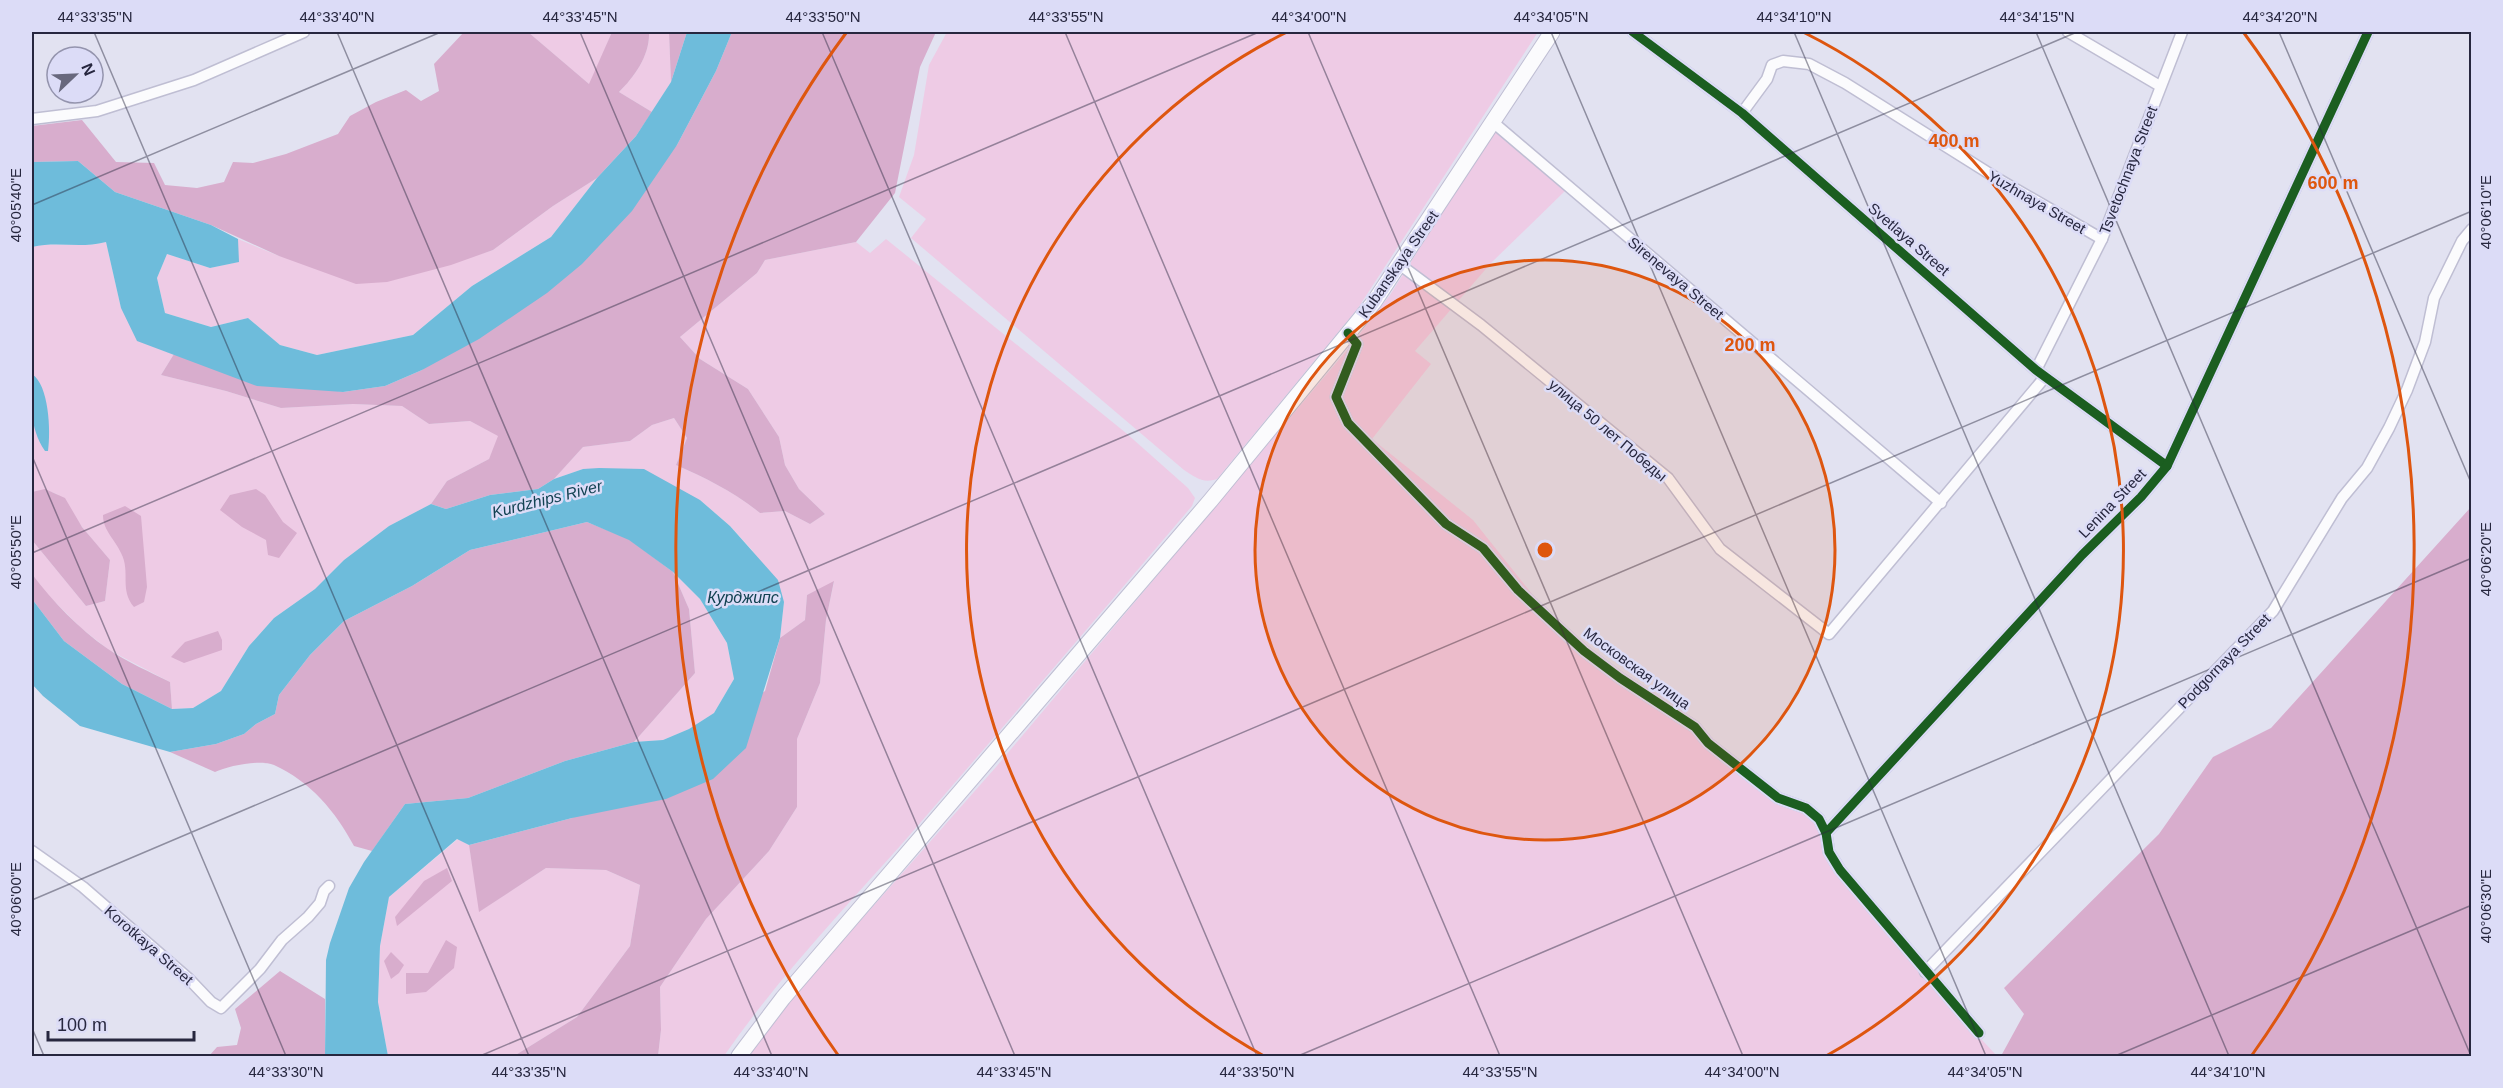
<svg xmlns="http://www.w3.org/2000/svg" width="2503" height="1088" viewBox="0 0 2503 1088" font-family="Arial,sans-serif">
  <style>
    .green { fill: #eecbe5 }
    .forest { fill: #d8adcd }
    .water { fill: #6ebcdb }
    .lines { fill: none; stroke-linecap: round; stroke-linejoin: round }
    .street-casing { stroke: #bfbed3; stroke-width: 13 }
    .secondary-casing { stroke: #bfbed3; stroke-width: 17 }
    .street { stroke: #fbfbfd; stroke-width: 10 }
    .secondary { stroke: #fbfbfd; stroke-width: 15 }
    .cycleway-casing { stroke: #dcdcf7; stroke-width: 13 }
    .cycleway { stroke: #1b5e20; stroke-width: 9 }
    .ticks { fill: none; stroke: #27273f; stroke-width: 1.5; stroke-opacity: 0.45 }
    .ring { fill: none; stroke: #de560f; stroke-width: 3 }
    .labels { text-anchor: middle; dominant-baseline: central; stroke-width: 5; stroke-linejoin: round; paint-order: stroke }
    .street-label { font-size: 15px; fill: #27273f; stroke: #dcdcf7 }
    .water-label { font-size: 16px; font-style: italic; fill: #124252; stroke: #dcdcf7 }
    .centre { fill: #de560f; stroke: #dcdcf7; stroke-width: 3 }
    .ring-label { font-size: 18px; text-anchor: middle; font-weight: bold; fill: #de560f; stroke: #dcdcf7; stroke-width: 5; stroke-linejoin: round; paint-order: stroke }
    .neatline { fill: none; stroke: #27273f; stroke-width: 2 }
    .ticks-label { font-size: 15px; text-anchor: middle; fill: #27273f }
  </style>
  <rect width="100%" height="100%" fill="#e2e2f1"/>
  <g class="green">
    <polygon points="528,32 612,32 590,85"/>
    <path d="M649,32H669L671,82L652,112L619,92C635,76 650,55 649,32Z"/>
    <path d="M947,32H1538L1358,308L1217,479C1203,484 1195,477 1184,470L911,238L926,219L899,197L914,155L929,65Z"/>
    <polygon points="1495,129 1566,190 1491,263 1415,351 1431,364 1372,439 1473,520 1540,604 1639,698 1662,708 1695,732 1722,763 1803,810 1817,822 1822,830 1822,846 1832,869 1941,996 1997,1056 747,1056 771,1022 996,767 1347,350 1390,295"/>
    <polygon points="597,178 551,237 472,286 413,335 317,355 280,345 248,318 211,327 165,313 157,278 167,254 210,268 238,262 238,239 279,256 423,272 493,250 553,206"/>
    <path d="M886,239L1126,433L1188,488L1195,498L1192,506C1098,617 1003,727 908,837C845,908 778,978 724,1056H658L661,1030L660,987L706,919L769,851L797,807V739L820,683L826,620L834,582L807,595L805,620L780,638L784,602L752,550L730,526L700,500L583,469L554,479L583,447L630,441L652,425L674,418L687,438L676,465C706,478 734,492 760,513L785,511L810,524L825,514L799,489L785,465L779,437L748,389L700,359L680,337L757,273L765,260L856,242L870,253Z"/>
    <path d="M106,242L121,308L161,350L174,354L161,375L226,391L281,408L353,404L402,406L429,424L470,421L499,436L489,459L447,481L431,504L389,526L344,560L315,589L274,618L249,646L221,691L193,708L172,709L170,682L109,650L81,628L45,592L32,574V540L86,606L105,601L110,560C101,550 92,539 83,528C66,506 65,486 32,492V247C57,241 81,249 106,242Z"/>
    <polygon points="673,572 700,599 727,643 734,679 714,713 689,729 663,740 634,742 695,673 689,609"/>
    <polygon points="458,839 469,845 480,911 546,868 606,870 640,885 630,946 577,1017 514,1056 388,1056 378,1002 380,946 389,897"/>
  </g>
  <g class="forest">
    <path d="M464,32H528L589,84L612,32H649C650,55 635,76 619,92L652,112L636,136L597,178L553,206L493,250L451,265L387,282L356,284L279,256L211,225L115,192L78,161L32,162V126L82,120L116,162L154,163L165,185L197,188L224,182L233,162L253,163L286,154L338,134L350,116L376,102L406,90L421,101L439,91L434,64Z"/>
    <polygon points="669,32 687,32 671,82"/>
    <path d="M732,32H936L920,67L895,193L856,242L765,260L757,273L680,337L700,359L748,389L779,437L785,465L799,489L825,514L810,524L785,511L760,513C734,492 706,478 676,465L687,438L674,418L652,425L630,441L583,447L554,479L538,489L490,495L446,509L431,504L447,481L489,459L498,436L470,421L429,424L402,406L353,404L281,408L226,391L161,375L174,354L215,369L343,392L385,386L422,370L677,145L716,71Z"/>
    <polygon points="45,489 65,498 82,527 110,560 105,601 86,606 32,540 32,492"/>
    <polygon points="256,489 265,495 283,522 297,533 279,558 268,555 266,540 242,527 220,510 230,495"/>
    <path d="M125,506L141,516L147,587L144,602L134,607C119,589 131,572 121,553C115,539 103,531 103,515Z"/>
    <polygon points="2471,507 2471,1056 2001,1056 2024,1014 2004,988 2159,834 2213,757 2271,728"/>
    <path d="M587,522L629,539L673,572L689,609L695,673L634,742L565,761L468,798L405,804L372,851L354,846C336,812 310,781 274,765C260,759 228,766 215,772L170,752L216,744L244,734L256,724L275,714L279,695L310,655L344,621L412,586L470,550Z"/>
    <path d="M32,574C53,602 79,629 108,649C127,662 150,672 170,682L172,709L122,684L64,641L32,599Z"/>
    <polygon points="834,581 826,620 820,683 797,739 797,807 769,851 706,919 660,987 661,1030 658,1056 514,1056 577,1017 630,946 640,885 606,870 546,868 479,912 469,845 572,818 765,691 780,638 805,620 807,595"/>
    <polygon points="218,631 222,640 222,650 184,663 171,657 185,642"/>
    <polygon points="447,868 452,881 397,926 395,917 424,881"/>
    <polygon points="446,940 457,947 454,968 426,992 406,994 406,973 428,973"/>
    <polygon points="391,952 404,965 399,973 391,979 384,961"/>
    <polygon points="280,971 325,999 325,1056 209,1056 217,1047 237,1045 241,1028 235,1009"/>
  </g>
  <g class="water">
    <path d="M687,32H732L716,71L677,145L632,211L582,264L547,293L479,339L422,370L385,386L343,392L257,386L137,341L121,308L106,242C79,249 59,241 32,247V162L78,161L115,192L211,225L238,239L239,262L210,268L167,254L157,278L165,313L211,327L248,318L280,345L317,355L413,335L472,286L551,237L597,178L636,136L671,82Z"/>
    <path d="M32,374C49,385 51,431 48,451H45C29,427 31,402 32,374Z"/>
    <polygon points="599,468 644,469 700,500 730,526 778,580 784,602 780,638 746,748 713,779 666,799 572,818 469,845 457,839 389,897 380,946 378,1002 388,1056 325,1056 326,960 330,943 349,888 364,862 405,804 468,798 565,761 634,742 663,740 689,729 714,713 734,679 727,643 700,599 673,572 629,540 587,522 470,550 412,586 344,621 310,655 279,695 275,714 256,724 244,734 216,744 170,752 80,726 43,696 32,684 32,599 64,641 122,684 172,709 193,708 221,691 249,646 274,618 315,589 344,560 389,526 431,504 446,509 490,495 538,489 554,479 583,469"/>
  </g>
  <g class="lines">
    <defs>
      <g id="street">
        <polyline points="1633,32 1742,113 2036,370 2167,466"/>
        <polyline points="2068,32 2160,86"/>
        <polyline points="1742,113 1767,79 1772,65 1783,61 1809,64 1845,83 1998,179 2102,239"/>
        <polyline points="32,119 97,111 194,80 304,32"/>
        <polyline points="1494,123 1941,503"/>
        <polyline points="1399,264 1481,325 1668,478 1720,549 1829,634 2045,377"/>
        <polyline points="1348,333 1357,344 1336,397 1348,423 1446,524 1483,548 1518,590 1584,651 1620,678 1695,727 1708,743 1778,798 1806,808 1819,819 1826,833 1829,852 1840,870 1979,1033"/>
        <polyline points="2036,370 2102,239 2182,32"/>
        <polyline points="1826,833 2082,555 2141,497 2167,466 2368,32"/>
        <polyline points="32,851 83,887 189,979 211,1002 221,1008 260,969 282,940 308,917 320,903 324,891 329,886"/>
        <polyline points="1925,972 2273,611 2342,498 2367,468 2389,428 2407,390 2425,342 2434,298 2462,241 2472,229"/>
      </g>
      <polyline id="secondary" points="739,1056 783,998 1211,500 1374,302 1552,32"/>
    </defs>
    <use href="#street" class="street-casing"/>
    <use href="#secondary" class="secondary-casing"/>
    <use href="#street" class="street"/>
    <use href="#secondary" class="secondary"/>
    <defs>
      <g id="cycleway">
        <polyline points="1633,32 1742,113 2036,370 2167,466"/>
        <polyline points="1348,333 1357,344 1336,397 1348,423 1446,524 1483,548 1518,590 1584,651 1620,678 1695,727 1708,743 1778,798 1806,808 1819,819 1826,833 1829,852 1840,870 1979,1033"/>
        <polyline points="1826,833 2082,555 2141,497 2167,466 2368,32"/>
      </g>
    </defs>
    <use href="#cycleway" class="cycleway-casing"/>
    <use href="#cycleway" class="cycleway"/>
  </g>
  <path class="ticks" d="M94,32L529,1056M337,32L772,1056M580,32L1015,1056M822,32L1257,1056M1065,32L1500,1056M1308,32L1743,1056M1551,32L1986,1056M1794,32L2229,1056M2036,32L2471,1056M2279,32L2472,485M32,205L441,32M32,456L286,1056M32,553L1259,32M32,900L2077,32M32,1028L44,1056M480,1056L2472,211M1298,1056L2472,558M2115,1056L2472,905"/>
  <circle cx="1545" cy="550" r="290" fill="#de560f" fill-opacity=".12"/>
  <g class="ring">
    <circle cx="1545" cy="550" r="290"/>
    <path d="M1264 1056A579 579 0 0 1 1287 32M1803 32A579 579 0 0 1 1826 1056"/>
    <path d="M838 1055A869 869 0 0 1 846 33M2244 33A869 869 0 0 1 2252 1055"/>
  </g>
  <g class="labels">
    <g class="street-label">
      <text transform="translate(2128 170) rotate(-69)">Tsvetochnaya Street</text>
      <text transform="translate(2037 202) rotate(30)">Yuzhnaya Street</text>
      <text transform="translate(1909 239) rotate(41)">Svetlaya Street</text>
      <text transform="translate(1398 264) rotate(-55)">Kubanskaya Street</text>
      <text transform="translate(1676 278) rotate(40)">Sirenevaya Street</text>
      <text transform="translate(1608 430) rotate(40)">улица 50 лет Победы</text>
      <text transform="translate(2112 503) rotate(-46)">Lenina Street</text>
      <text transform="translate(2224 661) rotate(-46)">Podgornaya Street</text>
      <text transform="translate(1637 668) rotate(36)">Московская улица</text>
      <text transform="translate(149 945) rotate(41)">Korotkaya Street</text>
    </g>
    <g class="water-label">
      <text transform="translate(547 499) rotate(-14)">Kurdzhips River</text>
      <text x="743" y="597">Курджипс</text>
    </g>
  </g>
  <circle cx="1545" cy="550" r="9" class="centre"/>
  <g class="ring-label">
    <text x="1954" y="147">400 m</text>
    <text x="2333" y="189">600 m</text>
    <text x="1750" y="351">200 m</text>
  </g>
  <rect width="2503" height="1088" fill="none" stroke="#dcdcf7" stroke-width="66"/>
  <g transform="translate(75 75) rotate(67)"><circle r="28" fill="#dcdcf7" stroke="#9494ad" stroke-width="1.5"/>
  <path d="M0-4.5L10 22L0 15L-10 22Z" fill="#68687d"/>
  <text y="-9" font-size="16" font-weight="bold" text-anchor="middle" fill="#27273f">N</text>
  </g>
  <path d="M48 1031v9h146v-9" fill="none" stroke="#27273f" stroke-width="3"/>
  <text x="57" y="1031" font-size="18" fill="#27273f" stroke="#dcdcf7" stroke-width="4.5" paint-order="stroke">100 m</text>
  <rect x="33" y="33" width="2437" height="1022" class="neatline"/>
  <g class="ticks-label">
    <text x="95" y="22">44°33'35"N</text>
    <text x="337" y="22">44°33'40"N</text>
    <text x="580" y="22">44°33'45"N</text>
    <text x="823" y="22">44°33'50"N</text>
    <text x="1066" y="22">44°33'55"N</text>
    <text x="1309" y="22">44°34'00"N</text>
    <text x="1551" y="22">44°34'05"N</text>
    <text x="1794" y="22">44°34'10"N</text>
    <text x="2037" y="22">44°34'15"N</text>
    <text x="2280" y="22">44°34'20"N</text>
    <text transform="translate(16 205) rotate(-90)" y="5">40°05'40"E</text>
    <text transform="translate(2486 212) rotate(-90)" y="5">40°06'10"E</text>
    <text transform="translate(16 552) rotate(-90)" y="5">40°05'50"E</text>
    <text transform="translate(2486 559) rotate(-90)" y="5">40°06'20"E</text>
    <text transform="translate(16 899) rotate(-90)" y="5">40°06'00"E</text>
    <text transform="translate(2486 906) rotate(-90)" y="5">40°06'30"E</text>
    <text x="286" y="1077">44°33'30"N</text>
    <text x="529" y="1077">44°33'35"N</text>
    <text x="771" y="1077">44°33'40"N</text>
    <text x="1014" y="1077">44°33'45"N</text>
    <text x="1257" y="1077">44°33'50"N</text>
    <text x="1500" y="1077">44°33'55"N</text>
    <text x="1742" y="1077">44°34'00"N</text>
    <text x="1985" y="1077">44°34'05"N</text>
    <text x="2228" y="1077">44°34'10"N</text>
  </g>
</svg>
